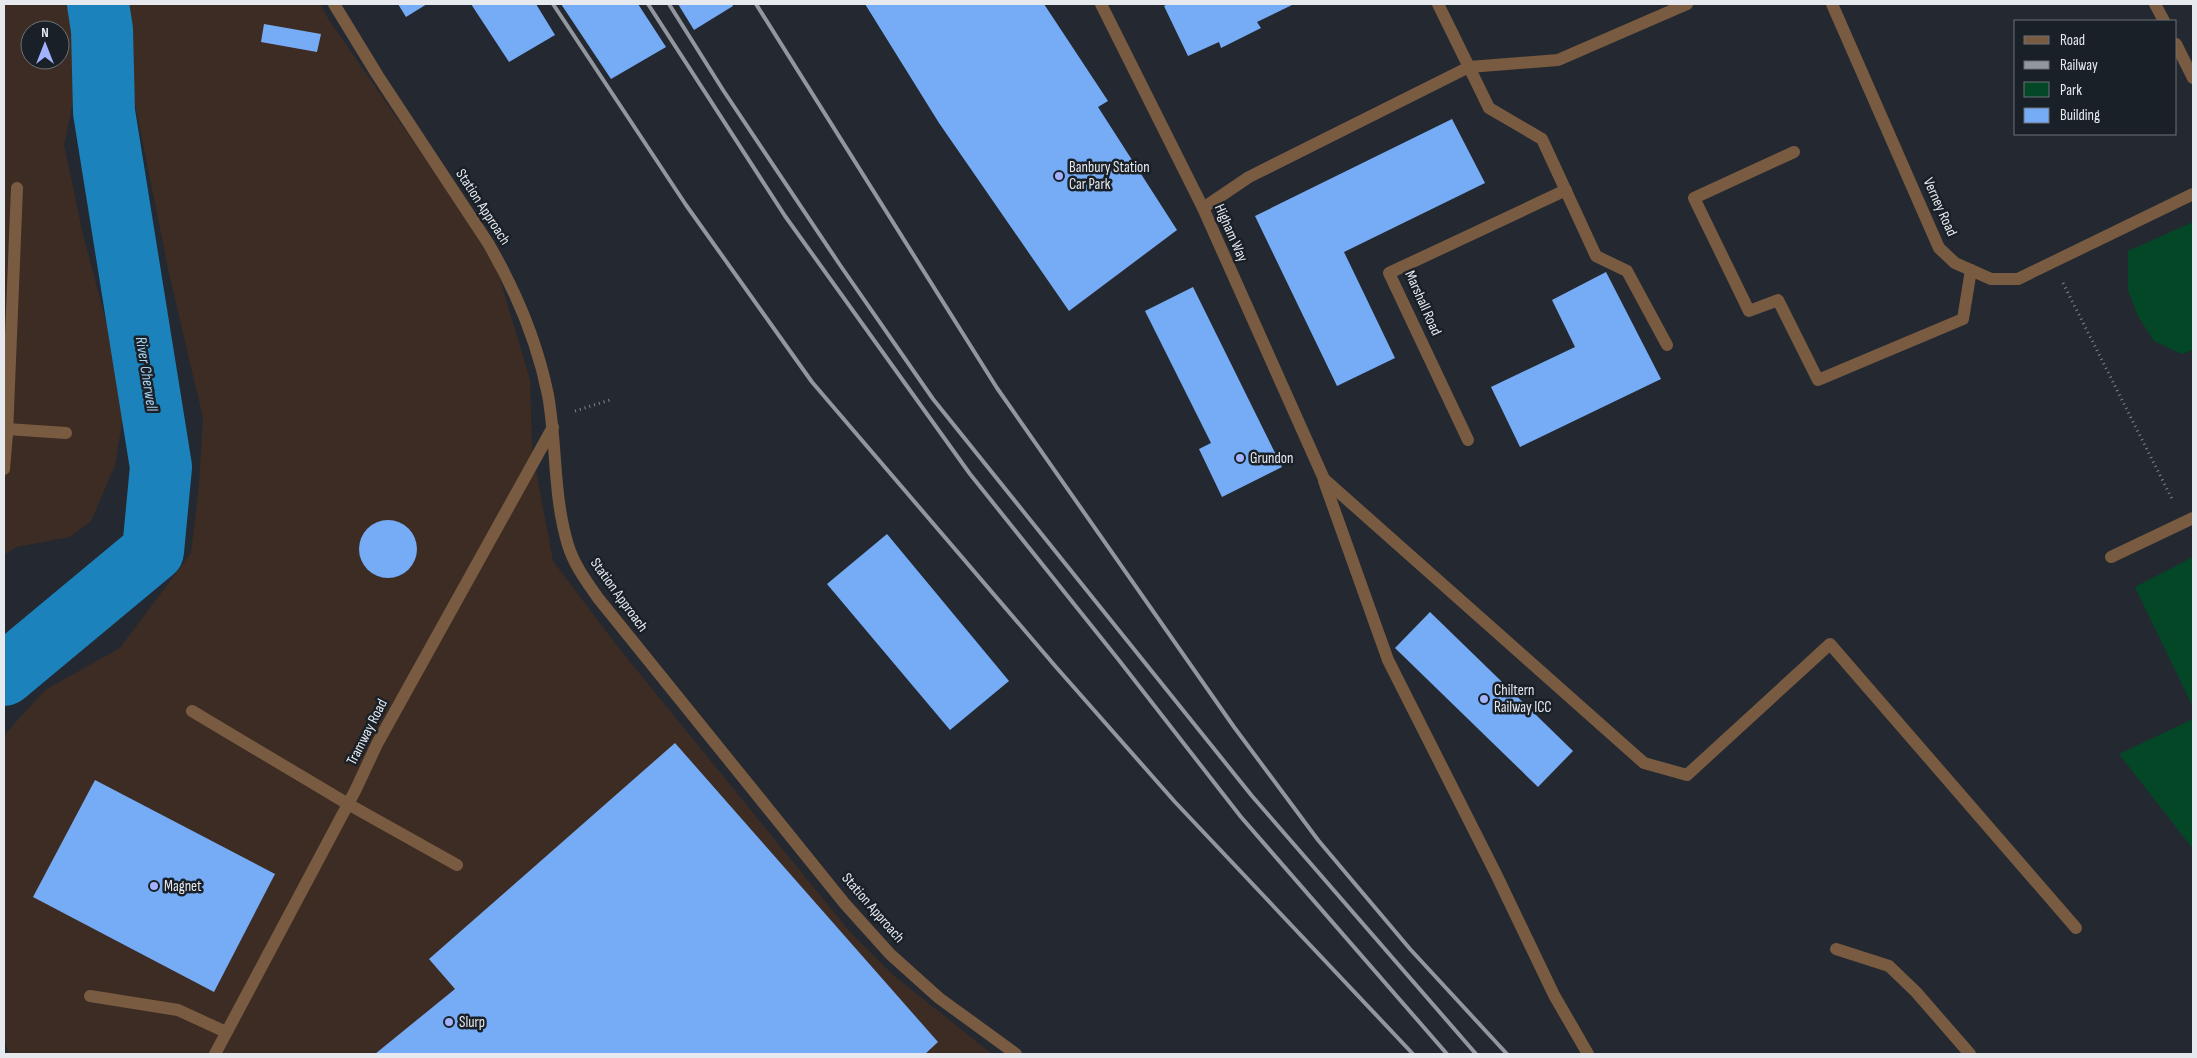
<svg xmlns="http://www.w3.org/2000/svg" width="2197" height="1058" viewBox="0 0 2197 1058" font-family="'Sofia Sans Condensed',sans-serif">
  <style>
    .industrial { fill: #3d2c23; fill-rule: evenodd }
    .green { fill: #034727 }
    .water { fill: #1b82bb }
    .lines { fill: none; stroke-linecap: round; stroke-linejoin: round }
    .river { stroke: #1b82bb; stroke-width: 62 }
    .building { fill: #76acf6 }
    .path { stroke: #80848b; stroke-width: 3; stroke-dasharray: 1 4; stroke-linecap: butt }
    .lane { stroke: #795b41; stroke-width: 12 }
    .street { stroke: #795b41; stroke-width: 12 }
    .rail { stroke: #92969d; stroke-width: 4 }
    .poi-dot { fill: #a2b2fd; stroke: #1a2027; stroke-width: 2 }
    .labels { text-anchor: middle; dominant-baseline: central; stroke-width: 5; stroke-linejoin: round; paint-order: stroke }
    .poi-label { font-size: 15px; fill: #e6eaef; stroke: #1a2027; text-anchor: start }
    .street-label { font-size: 15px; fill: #e6eaef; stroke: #1a2027 }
    .water-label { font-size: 16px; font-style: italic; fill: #a8d2f0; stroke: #1a2027 }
  </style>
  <rect width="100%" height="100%" fill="#242931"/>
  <g class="industrial">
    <path d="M4,4H81L83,24L77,82L64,145L83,235L110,336L124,411L115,465L91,521L70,537L16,547L4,555ZM30,30H60V60H30Z"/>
    <polygon points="115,4 320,4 329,20 458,206 497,269 530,380 532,449 553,561 618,647 850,932 893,975 992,1054 9,1054 4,1040 4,739 6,733 45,690 120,648 191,553 199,486 203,418 169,273"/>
  </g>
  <g class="green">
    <polygon points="2193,222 2193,350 2182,354 2154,341 2138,316 2128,290 2128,251"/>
    <polygon points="2193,557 2193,707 2135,587"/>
    <polygon points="2193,719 2193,849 2119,754"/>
  </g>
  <polygon class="water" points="81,4 115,4 120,30 83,24"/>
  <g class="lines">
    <polyline class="river" points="4,675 153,551 161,467 104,112 102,30 98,4"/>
  </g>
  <g class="building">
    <polygon points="398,4 427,4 406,17"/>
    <polygon points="471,4 536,4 555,35 509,62"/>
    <polygon points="561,4 638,4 666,47 611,79"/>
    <polygon points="678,4 732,4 733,6 694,30"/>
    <polygon points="865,4 1044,4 1108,101 1098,107 1177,230 1069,311 939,123"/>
    <polygon points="1168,4 1294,4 1257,22 1261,28 1221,48 1219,42 1188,56 1164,6"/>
    <polygon points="264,24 321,34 317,52 261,42"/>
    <polygon points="1452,119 1485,183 1344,252 1395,358 1337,386 1255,216"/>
    <polygon points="1606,272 1661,379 1520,447 1491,387 1575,347 1552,300"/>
    <polygon points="1193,287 1282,467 1222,497 1199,449 1211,443 1145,311"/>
    <circle cx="388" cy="549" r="29"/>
    <polygon points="887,534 1009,681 950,730 827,584"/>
    <polygon points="1430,612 1573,751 1538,787 1395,648"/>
    <polygon points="675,743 938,1042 925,1054 375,1054 455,989 429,959"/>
    <polygon points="95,780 275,874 214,992 33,897"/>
  </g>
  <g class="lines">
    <g class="path">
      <polyline points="2063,283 2173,501"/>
      <polyline points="575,411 613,399"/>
    </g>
    <g class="lane">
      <polyline points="1469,67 1489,108 1542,139 1596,256 1627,271 1667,345"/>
      <polyline points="1794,152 1694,198 1749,311 1778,300 1818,380 1963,319 1971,270"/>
      <polyline points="7,429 66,433"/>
      <polyline points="1468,440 1389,273 1566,190"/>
      <polyline points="1324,479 1644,763 1687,775 1830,644 2076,928"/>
      <polyline points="1324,481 1388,660 1496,874 1554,995 1588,1054"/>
      <polyline points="192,711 348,804 457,865"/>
      <polyline points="1836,949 1889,966 1916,992 1970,1054"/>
      <polyline points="90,996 178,1010 226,1032"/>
    </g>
    <g class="street">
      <path d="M334,4L378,76L488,243C516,291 537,341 548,395C557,445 553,496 568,545C574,565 587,582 598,598L845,904L890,954L939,998L1016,1054"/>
      <polyline points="1101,4 1203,208 1324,479"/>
      <polyline points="1438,4 1469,67"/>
      <polyline points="1832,4 1939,248 1955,263 1991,279 2018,279 2193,194"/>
      <polyline points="2155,4 2164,21"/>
      <polyline points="2176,44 2193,78"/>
      <polyline points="1203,208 1249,177 1469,67 1558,60 1687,4"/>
      <polyline points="4,469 7,434 17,188"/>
      <polyline points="2111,557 2193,518"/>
      <polyline points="215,1054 355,791 377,744 553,427"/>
    </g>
    <g class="rail">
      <polyline points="553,4 686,205 812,382 1056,667 1175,802 1413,1054"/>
      <polyline points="648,4 785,216 970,474 1118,659 1241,817 1447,1054"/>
      <polyline points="669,4 723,90 840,265 933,399 1252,796 1476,1054"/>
      <polyline points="756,4 997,388 1234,727 1318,840 1410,949 1507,1054"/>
    </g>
  </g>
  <g class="poi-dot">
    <circle cx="1059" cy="176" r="5"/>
    <circle cx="1240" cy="458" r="5"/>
    <circle cx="1484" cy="699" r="5"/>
    <circle cx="154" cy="886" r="5"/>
    <circle cx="449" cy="1022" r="5"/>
  </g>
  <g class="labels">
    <g class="poi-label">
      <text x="1069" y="167">Banbury Station<tspan x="1069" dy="17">Car Park</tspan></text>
      <text x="1250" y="458">Grundon</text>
      <text x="1494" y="690">Chiltern<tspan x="1494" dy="17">Railway ICC</tspan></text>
      <text x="164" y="886">Magnet</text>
      <text x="459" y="1022">Slurp</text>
    </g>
    <g class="street-label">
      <text transform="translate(483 207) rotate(57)">Station Approach</text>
      <text transform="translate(1940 207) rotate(66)">Verney Road</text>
      <text transform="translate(1231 233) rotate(66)">Higham Way</text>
      <text transform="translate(1423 303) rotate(66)">Marshall Road</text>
      <text transform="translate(619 595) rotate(54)">Station Approach</text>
      <text transform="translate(367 732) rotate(-63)">Tramway Road</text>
      <text transform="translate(873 908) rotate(49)">Station Approach</text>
    </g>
    <g class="water-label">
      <text transform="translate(146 374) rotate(81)">River Cherwell</text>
    </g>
  </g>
  <rect width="2197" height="1058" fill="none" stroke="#e6eaef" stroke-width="10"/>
  <rect x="2014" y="20" width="162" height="115" fill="#1a2027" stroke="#6c7177"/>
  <rect x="2024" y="36" width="25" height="8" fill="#795b41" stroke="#6c7177"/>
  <text x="2060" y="45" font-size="15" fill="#e6eaef">Road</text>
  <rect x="2024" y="61" width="25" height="8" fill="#92969d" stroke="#6c7177"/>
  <text x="2060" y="70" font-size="15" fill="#e6eaef">Railway</text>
  <rect x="2024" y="82" width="25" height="15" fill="#034727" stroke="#6c7177"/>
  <text x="2060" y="95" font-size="15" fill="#e6eaef">Park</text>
  <rect x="2024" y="108" width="25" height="15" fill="#76acf6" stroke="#6c7177"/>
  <text x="2060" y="120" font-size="15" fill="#e6eaef">Building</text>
  <g transform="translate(45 45)"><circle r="24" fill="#1a2027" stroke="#6c7177"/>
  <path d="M0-4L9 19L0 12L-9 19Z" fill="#a2b2fd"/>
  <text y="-8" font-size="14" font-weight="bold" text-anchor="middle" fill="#e6eaef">N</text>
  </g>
</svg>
